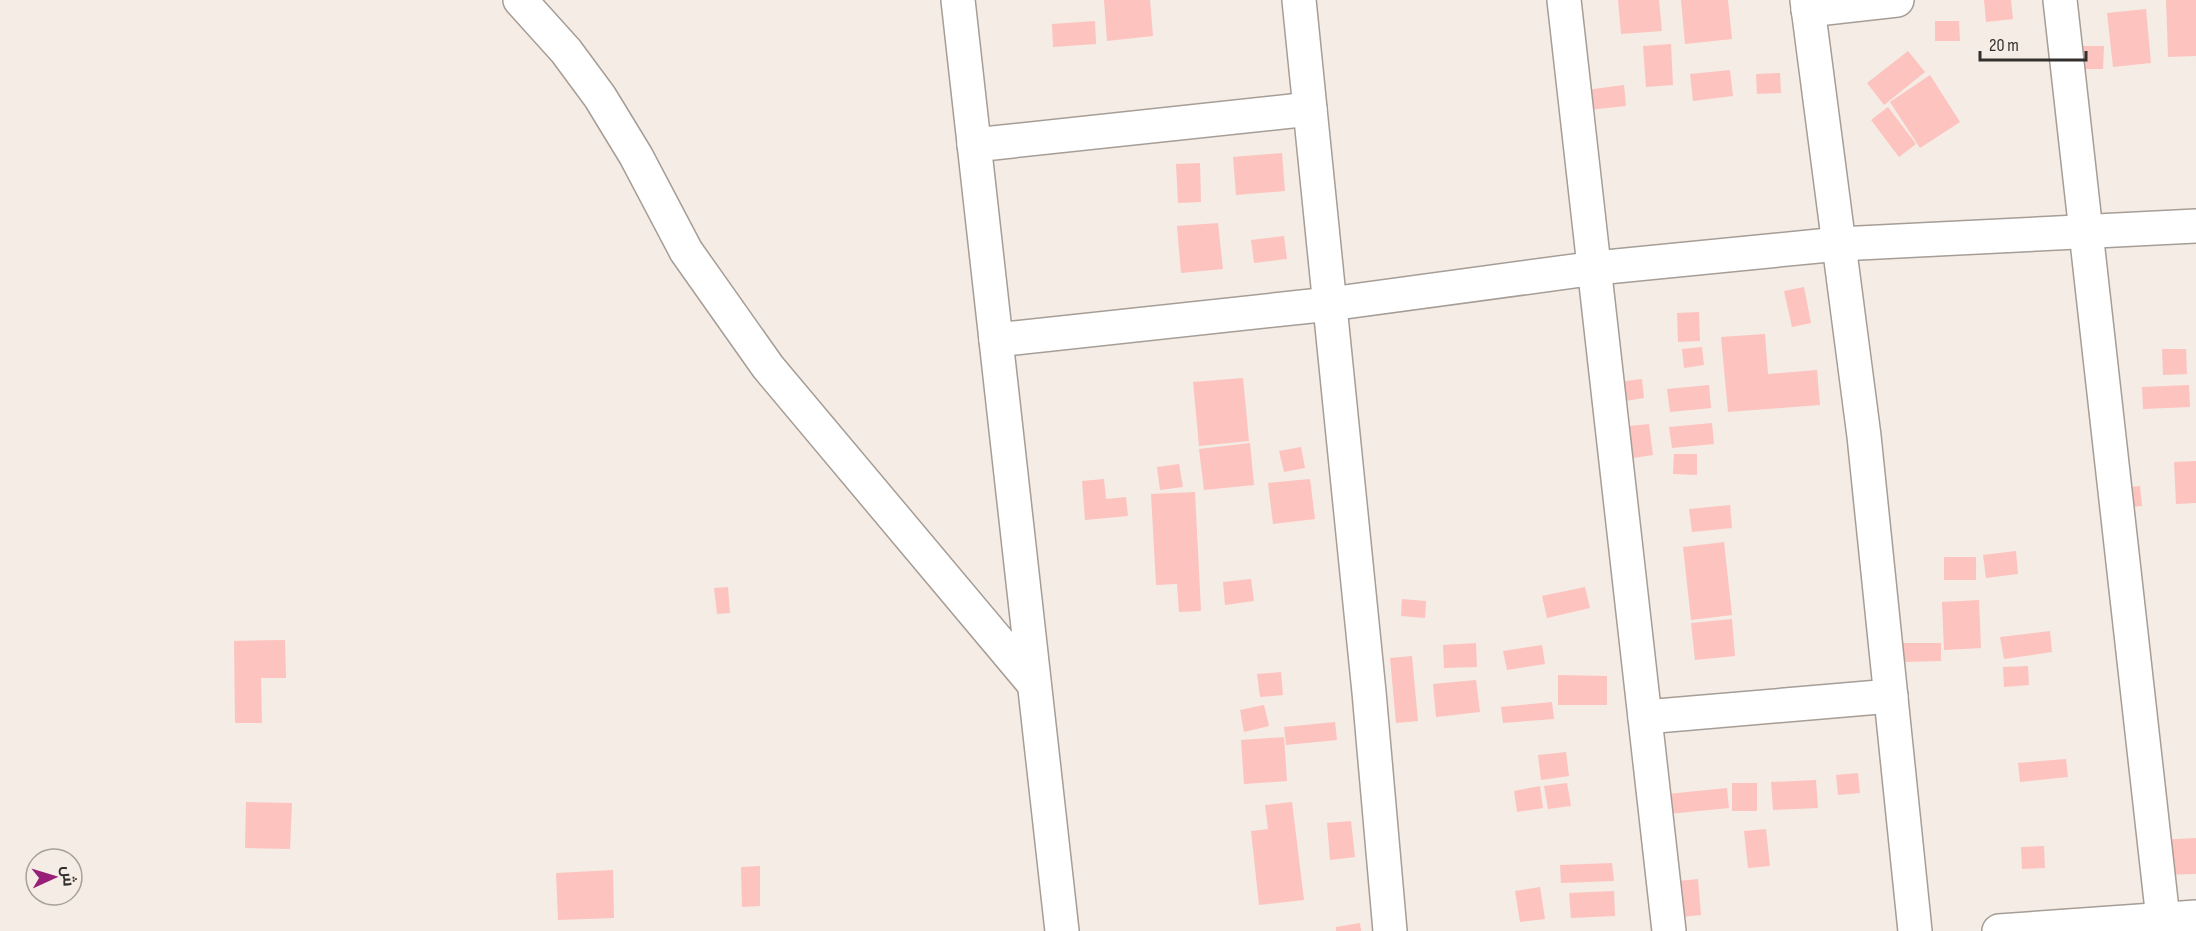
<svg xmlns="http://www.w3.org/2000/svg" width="2196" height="931" viewBox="0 0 2196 931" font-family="'Sofia Sans Condensed',Cairo,sans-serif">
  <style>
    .building { fill: #fdc3bf }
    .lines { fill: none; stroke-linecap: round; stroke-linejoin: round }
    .minor-casing { stroke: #a59d96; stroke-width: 36 }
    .minor { stroke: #fff; stroke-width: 33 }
  </style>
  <rect width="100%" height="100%" fill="#f5ece5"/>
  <g class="building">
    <polygon points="1104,0 1150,0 1153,36 1107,41"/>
    <polygon points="1618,0 1659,0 1662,31 1621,34"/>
    <polygon points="1681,0 1728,0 1732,39 1685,44"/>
    <polygon points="1984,0 2011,0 2013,19 1986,22"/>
    <polygon points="2166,0 2196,0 2196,56 2168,57"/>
    <polygon points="2146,9 2151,63 2113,67 2107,13"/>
    <polygon points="1095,21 1096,44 1053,47 1052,24"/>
    <polygon points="1935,21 1959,21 1960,41 1935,41"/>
    <polygon points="1671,44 1673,85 1646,87 1643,46"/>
    <polygon points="2066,46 2104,46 2103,69 2065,69"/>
    <polygon points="1908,51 1925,72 1884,105 1867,83"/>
    <polygon points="1730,70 1733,96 1693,101 1690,74"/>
    <polygon points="1780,73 1781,93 1757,94 1756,74"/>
    <polygon points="1930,75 1960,122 1920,148 1890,102"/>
    <polygon points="1624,85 1626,106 1588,110 1586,90"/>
    <polygon points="1888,107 1916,144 1899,157 1871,120"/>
    <polygon points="1282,153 1285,191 1236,195 1233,157"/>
    <polygon points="1200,163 1201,202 1178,203 1176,164"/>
    <polygon points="1218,223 1223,269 1181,273 1177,226"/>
    <polygon points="1284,236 1287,259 1254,263 1251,240"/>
    <polygon points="1804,287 1811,323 1792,327 1784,291"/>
    <polygon points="1699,312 1700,341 1678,342 1677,313"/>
    <polygon points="1765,334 1768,374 1817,370 1820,405 1728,412 1721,337"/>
    <polygon points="1702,347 1704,365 1684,368 1682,349"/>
    <polygon points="2162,349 2186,349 2187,374 2163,375"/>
    <polygon points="1243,378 1249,441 1199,446 1193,382"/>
    <polygon points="1642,379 1644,398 1619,402 1617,382"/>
    <polygon points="1709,385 1711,408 1670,412 1667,389"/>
    <polygon points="2189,385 2190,407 2143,409 2142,387"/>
    <polygon points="1712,423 1714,444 1672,448 1669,427"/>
    <polygon points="1649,424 1653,455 1633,458 1629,426"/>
    <polygon points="1250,443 1254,485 1204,490 1199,449"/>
    <polygon points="1301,447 1305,468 1284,472 1279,451"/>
    <polygon points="1674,454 1697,454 1697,475 1673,474"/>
    <polygon points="2196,461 2196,503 2176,504 2174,462"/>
    <polygon points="1179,464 1183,487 1160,490 1157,467"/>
    <polygon points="1104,479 1106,499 1126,497 1128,516 1085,520 1082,481"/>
    <polygon points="1310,479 1315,519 1273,524 1268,483"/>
    <polygon points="2140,486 2142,506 2120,508 2119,488"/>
    <polygon points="1195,492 1201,611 1179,612 1177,584 1156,585 1151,494"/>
    <polygon points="1730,505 1732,528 1692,532 1689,509"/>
    <polygon points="1724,542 1732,615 1691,620 1683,547"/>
    <polygon points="2016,551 2018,574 1986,578 1983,555"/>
    <rect x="1944" y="557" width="32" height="23"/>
    <polygon points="1251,579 1254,601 1225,605 1223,582"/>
    <polygon points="728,587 730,613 717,614 714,588"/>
    <polygon points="1585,587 1590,608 1547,618 1542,596"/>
    <polygon points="1402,599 1426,601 1425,618 1401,616"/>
    <polygon points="1979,600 1981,648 1944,650 1942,602"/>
    <polygon points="1732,619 1735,656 1695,660 1691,623"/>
    <polygon points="2050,631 2052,652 2004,659 2000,637"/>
    <polygon points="285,640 286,678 261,678 262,723 235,723 234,641"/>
    <polygon points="1476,643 1477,667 1444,668 1443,645"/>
    <polygon points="1903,643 1941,643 1941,661 1903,662"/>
    <polygon points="1542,645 1545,664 1507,670 1503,651"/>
    <polygon points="1412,656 1418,721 1396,723 1390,658"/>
    <polygon points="2028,666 2029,685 2004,687 2003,667"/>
    <polygon points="1281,672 1283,695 1260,697 1257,674"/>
    <polygon points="1558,675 1607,676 1607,705 1558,705"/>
    <polygon points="1476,680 1480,712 1436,717 1433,684"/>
    <polygon points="1552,702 1554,719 1503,723 1501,707"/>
    <polygon points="1264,705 1269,726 1244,732 1240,710"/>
    <polygon points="1335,722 1337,740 1286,745 1284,727"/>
    <polygon points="1284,737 1287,781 1244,784 1241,740"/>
    <polygon points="1566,752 1569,776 1541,780 1538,755"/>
    <polygon points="2066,759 2068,777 2020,782 2018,763"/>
    <polygon points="1858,773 1860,793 1838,795 1836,775"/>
    <polygon points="1816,780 1818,808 1773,810 1771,782"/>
    <polygon points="1567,783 1571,806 1548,809 1544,786"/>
    <rect x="1732" y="783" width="25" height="28"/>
    <polygon points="1540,786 1543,808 1517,812 1514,791"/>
    <polygon points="1727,788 1729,808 1669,814 1667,794"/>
    <polygon points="246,802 292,803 290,849 245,848"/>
    <polygon points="1292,802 1304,900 1259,905 1251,831 1268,829 1265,805"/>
    <polygon points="1351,821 1355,857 1330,860 1327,823"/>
    <polygon points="1766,829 1770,866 1748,868 1744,831"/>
    <polygon points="2196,838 2196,874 2157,875 2156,840"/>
    <polygon points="2044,846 2045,868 2022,869 2021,847"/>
    <polygon points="1612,863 1614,881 1561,883 1560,865"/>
    <polygon points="760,866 760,906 742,907 741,867"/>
    <polygon points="613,870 614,918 558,920 556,873"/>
    <polygon points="1698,879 1701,915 1661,919 1658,883"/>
    <polygon points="1540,887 1545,919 1520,922 1515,891"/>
    <polygon points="1614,891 1615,916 1571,918 1569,893"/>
    <polygon points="1360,923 1361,931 1336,931 1336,927"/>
  </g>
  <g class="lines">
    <defs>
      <g id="minor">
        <polyline points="520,0 566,51 600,97 636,156 686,251 768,367 1034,684"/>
        <polyline points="958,0 1062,931"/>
        <polyline points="1299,0 1369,692 1390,931"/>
        <polyline points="1564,0 1669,931"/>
        <polyline points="1807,0 1864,436 1915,931"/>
        <polyline points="2060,0 2163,919"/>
        <polyline points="1808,10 1897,0"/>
        <polyline points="974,145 1310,109"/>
        <polyline points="996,340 1330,304 1596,268 1839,244 2196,226"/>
        <polyline points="1645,717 1891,696"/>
        <polyline points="1999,931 2196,917"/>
      </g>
    </defs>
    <use href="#minor" class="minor-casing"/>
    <use href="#minor" class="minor"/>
  </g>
  <g transform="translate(54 877) rotate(86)"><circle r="28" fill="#f5ece5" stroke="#a7a19b" stroke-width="1.5"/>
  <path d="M0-4.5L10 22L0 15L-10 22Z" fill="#981f78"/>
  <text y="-9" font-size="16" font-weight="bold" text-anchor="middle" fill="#33302d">ش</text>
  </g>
  <path d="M1980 51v9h106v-9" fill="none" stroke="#33302d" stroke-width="3"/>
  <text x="1989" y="51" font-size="18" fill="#33302d" stroke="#f5ece5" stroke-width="4.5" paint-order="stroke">20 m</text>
</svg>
